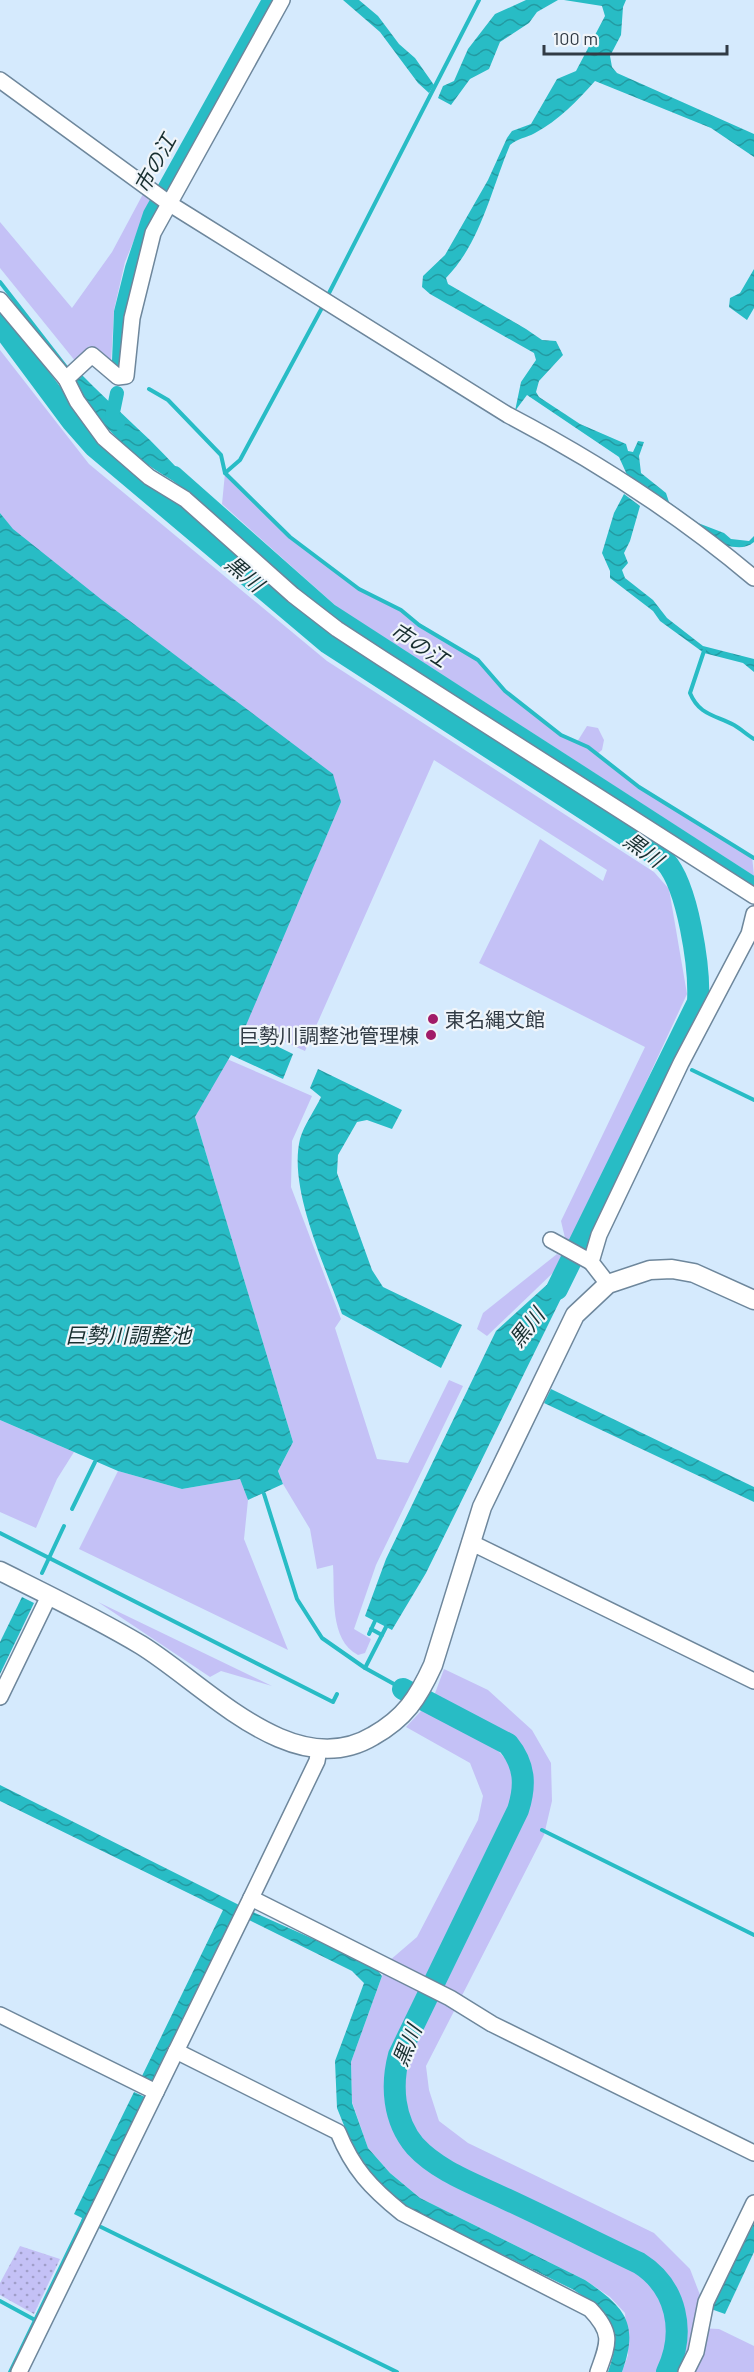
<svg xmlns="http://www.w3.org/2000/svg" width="754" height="2372" viewBox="0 0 754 2372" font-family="Barlow,'Noto Sans JP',sans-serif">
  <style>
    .grass { fill: #c4c1f6 }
    .garden { fill: url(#garden-dots) }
    .water { fill: url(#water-waves) }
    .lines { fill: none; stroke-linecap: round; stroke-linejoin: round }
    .stream { stroke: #28bcc5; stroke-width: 4 }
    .canal { stroke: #28bcc5; stroke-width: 14 }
    .river { stroke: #28bcc5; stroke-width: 22 }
    .minor-casing { stroke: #6e879c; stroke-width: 18 }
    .tertiary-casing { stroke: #6e879c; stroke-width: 21 }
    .minor { stroke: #fff; stroke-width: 15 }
    .tertiary { stroke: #fff; stroke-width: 18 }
    .poi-dot { fill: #a11b68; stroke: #f0f5fa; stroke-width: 2 }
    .labels { text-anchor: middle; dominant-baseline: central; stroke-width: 4.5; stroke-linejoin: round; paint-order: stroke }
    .poi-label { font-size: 20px; fill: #313b45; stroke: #f0f5fa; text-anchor: start }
    .water-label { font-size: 21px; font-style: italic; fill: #182f30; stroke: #f0f5fa }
  </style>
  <defs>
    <pattern id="garden-dots" width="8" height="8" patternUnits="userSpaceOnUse" patternTransform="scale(1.5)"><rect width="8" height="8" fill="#c4c1f6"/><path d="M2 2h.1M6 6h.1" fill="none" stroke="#a09ec9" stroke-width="1.8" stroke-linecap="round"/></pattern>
    <pattern id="water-waves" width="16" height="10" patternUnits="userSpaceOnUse" patternTransform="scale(1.5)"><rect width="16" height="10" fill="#28bcc5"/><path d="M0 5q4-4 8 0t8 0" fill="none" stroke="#239aa2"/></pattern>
  </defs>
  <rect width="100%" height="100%" fill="#d5eafd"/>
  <g class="grass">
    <polygon points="143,194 150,201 125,262 114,310 111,363 89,346 76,362 0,268 0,222 72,308 112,252"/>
    <polygon points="0,350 89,464 327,661 654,872 669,889 687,994 572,1242 565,1238 561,1221 645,1047 479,963 540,839 603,881 607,870 434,760 305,1051 245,1024 341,802 106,819 12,529 0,513"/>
    <polygon points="225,473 290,537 359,589 401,610 419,625 478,660 505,691 561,735 577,742 587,726 598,728 604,740 602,750 597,754 639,787 752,856 754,876 337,607 222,504"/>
    <path d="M227,1059L312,1096L292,1141L291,1187L341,1319L335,1328L377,1459L408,1463L449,1380L463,1386L376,1565L354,1629L371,1639L365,1653L358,1655C329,1640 335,1595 333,1565L317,1569L310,1529L283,1484L278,1471L293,1442L195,1117Z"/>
    <polygon points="557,1254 563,1257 559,1267 487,1336 477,1329 483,1313"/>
    <polygon points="0,1420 74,1452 57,1479 36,1528 0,1512"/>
    <polygon points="118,1471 182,1489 240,1479 248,1500 244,1539 288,1650 79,1549"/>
    <polygon points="98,1602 272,1686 221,1671 210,1677"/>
    <path d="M444,1669L488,1690L532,1730L551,1763L552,1801L544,1835L426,2066L429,2090L439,2121L468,2143L654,2233L690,2269L702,2300L698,2328L719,2329L754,2346V2372H674C691,2325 680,2295 645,2261L443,2161L418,2138L401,2099L403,2059L528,1810C528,1798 532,1780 528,1768C515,1729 468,1713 434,1696Z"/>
    <path d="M422,1710C453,1725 509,1741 515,1781C516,1790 512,1804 510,1813L390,2056C386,2090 385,2125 410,2153C417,2161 428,2167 436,2173L630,2266C638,2273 649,2280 655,2289C672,2315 670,2345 659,2372H622L628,2355L625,2313L610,2297L585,2280L420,2198L390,2173L368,2148L352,2102L351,2062L382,1976L389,1961L417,1937L478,1820L483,1796L470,1763L406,1727Z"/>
  </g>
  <polygon class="garden" points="20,2246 60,2259 34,2314 0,2295 0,2283"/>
  <g class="water">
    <polygon points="343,0 359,0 378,16 399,44 415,58 434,85 429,93 418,83 380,32"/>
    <polygon points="526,0 558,0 537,12 529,23 500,42 489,69 470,79 451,105 438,98 443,86 454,81 468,49 495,14"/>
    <path d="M564,0H626L623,7L621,35L610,56L612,67L617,73L754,134V157L711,128L595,81C578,100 558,121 535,133C526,138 518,138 510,145C491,190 481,242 446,278L448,284L526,329L542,340L556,341L563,355L539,381L536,392L539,397L580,424L626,444L628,451L633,452L638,441L644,442L639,456L641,473L666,493L669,502L698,523L724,533L731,539L749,541L754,536V542C746,549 736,548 725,545L628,477L619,457L527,395L515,411L521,382L536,360L534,353L430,294L422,287L423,276L445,255L488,180L507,138L512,131L531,124L557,79L576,71L605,16L602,6Z"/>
    <polygon points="754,269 754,308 747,320 729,307 730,298 740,293"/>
    <path d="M80,373C116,410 157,443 190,483L186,489C176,482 164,476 154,469C120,445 92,415 73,378Z"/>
    <polygon points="624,494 640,506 630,541 624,553 628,563 622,570 625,578 653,600 667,618 703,646 754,659 754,672 743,663 704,653 660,621 653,611 610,578 610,571 602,553 614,513"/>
    <polygon points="0,513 13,529 102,600 333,774 341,802 244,1030 293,1054 283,1079 231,1055 195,1117 293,1442 278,1471 283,1484 248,1500 240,1479 182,1489 118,1471 0,1420"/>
    <path d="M318,1069L402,1110L392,1129L367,1120L357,1122L338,1155L337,1173L372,1270L383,1287L462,1325L441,1368L342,1314C325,1265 288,1189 300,1139C304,1125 315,1110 321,1097L310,1088Z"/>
    <polygon points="566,1261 578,1264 426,1573 392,1630 365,1616 386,1559 496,1331 562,1271"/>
    <polygon points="551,1389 754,1487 754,1502 544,1403"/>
    <polygon points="22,1597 34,1603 0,1674 0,1642"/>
    <path d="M0,1785L253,1912L374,1966L382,1976L351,2062L352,2103L368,2148L390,2173L420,2198L585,2280C624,2307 640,2322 622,2372H608C624,2328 609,2314 574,2290L408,2208L380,2184L357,2158L337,2108L335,2061L364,1983L352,1971L235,1913L152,2081L142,2076L223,1910L0,1801Z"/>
    <polygon points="134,2092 145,2097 84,2224 81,2222 82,2218 74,2214"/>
    <polygon points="754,2223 754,2252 725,2314 711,2309"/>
  </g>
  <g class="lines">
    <g class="stream">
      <polyline points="0,282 69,371"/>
      <polyline points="327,297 479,0"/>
      <polyline points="149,389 168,400 221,455 225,473 290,537 359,589 401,610 419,625 478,660 505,691 561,735 588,747 639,787 754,858"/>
      <polyline points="225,473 240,460 324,304"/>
      <path d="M704,651L690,693C699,715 715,715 734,725C741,729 747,735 754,739"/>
      <polyline points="692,1070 754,1100"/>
      <polyline points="264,1494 297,1599 322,1638 365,1668"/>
      <polyline points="72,1509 95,1462"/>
      <polyline points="0,1533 333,1702 337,1694"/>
      <polyline points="42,1573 64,1526"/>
      <polyline points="386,1627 365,1668 403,1689"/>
      <polyline points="371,1629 382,1635"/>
      <polyline points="369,1634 375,1621"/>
      <polyline points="542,1830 754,1935"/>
      <polyline points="101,2227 397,2372"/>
      <polyline points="0,2301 35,2320"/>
      <polyline points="10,2372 84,2219"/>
    </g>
    <g class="canal">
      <polyline points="119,361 121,312 132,268 150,214 269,0"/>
      <polyline points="117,393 112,417 118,423"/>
      <polyline points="175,473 331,611 754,884"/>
    </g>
    <g class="river">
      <path d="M0,324L72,421L94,446L328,643L665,861C688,886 700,968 698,1002L557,1289"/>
      <path d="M403,1689L508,1744C525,1765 526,1785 518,1810L399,2055C391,2085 393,2120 415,2146C439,2172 475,2184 506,2199C551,2220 595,2242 639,2263C677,2287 686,2332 667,2372"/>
    </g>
    <defs>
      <g id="minor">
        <path d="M0,80L170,204L508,415C596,461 678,514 754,578"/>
        <polyline points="0,300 66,379 77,401 104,438 149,477 185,499 293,595 337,629 383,659 754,896"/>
        <polyline points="66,379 92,355 118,377 126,376 132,318 153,233 282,0"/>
        <polyline points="551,1240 591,1262"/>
        <polyline points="608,1284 591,1262 599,1235 681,1063 749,934 754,914"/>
        <polyline points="470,1542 754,1681"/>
        <polyline points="0,1697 49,1596"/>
        <polyline points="251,1898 317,1761 319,1749"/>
        <polyline points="0,2015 156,2092"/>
        <path d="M176,2051L338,2132C353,2169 371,2188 402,2213L590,2309C613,2333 609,2342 598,2372"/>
        <polyline points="19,2372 251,1898 450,1998 492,2024 754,2153"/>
        <polyline points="686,2372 696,2352 706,2302 754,2203"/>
      </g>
      <path id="tertiary" d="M0,1571C48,1595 96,1618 141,1645C206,1685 293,1784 373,1736C405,1718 418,1698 433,1665L482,1507L575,1315L608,1284L650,1270L672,1269L694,1273L754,1300"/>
    </defs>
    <use href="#minor" class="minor-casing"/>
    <use href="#tertiary" class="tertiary-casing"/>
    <use href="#minor" class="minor"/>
    <use href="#tertiary" class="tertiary"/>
  </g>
  <g class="poi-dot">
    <circle cx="433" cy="1019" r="6"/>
    <circle cx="431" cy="1035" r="6"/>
  </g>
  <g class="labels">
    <g class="poi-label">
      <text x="445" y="1019">東名縄文館</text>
      <text x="419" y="1035" text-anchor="end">巨勢川調整池管理棟</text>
    </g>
    <g class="water-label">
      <text transform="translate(154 163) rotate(-61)">市の江</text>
      <text transform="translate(245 573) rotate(40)">黒川</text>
      <text transform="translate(420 644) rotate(33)">市の江</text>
      <text transform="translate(644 849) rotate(36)">黒川</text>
      <text transform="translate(526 1327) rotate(-52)">黒川</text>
      <text x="128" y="1334">巨勢川調整池</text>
      <text transform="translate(406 2045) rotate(-68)">黒川</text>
    </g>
  </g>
  <path d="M544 45v9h183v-9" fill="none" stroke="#313b45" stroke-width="3"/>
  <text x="553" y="45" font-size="18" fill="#313b45" stroke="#f0f5fa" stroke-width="4.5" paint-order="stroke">100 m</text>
</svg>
